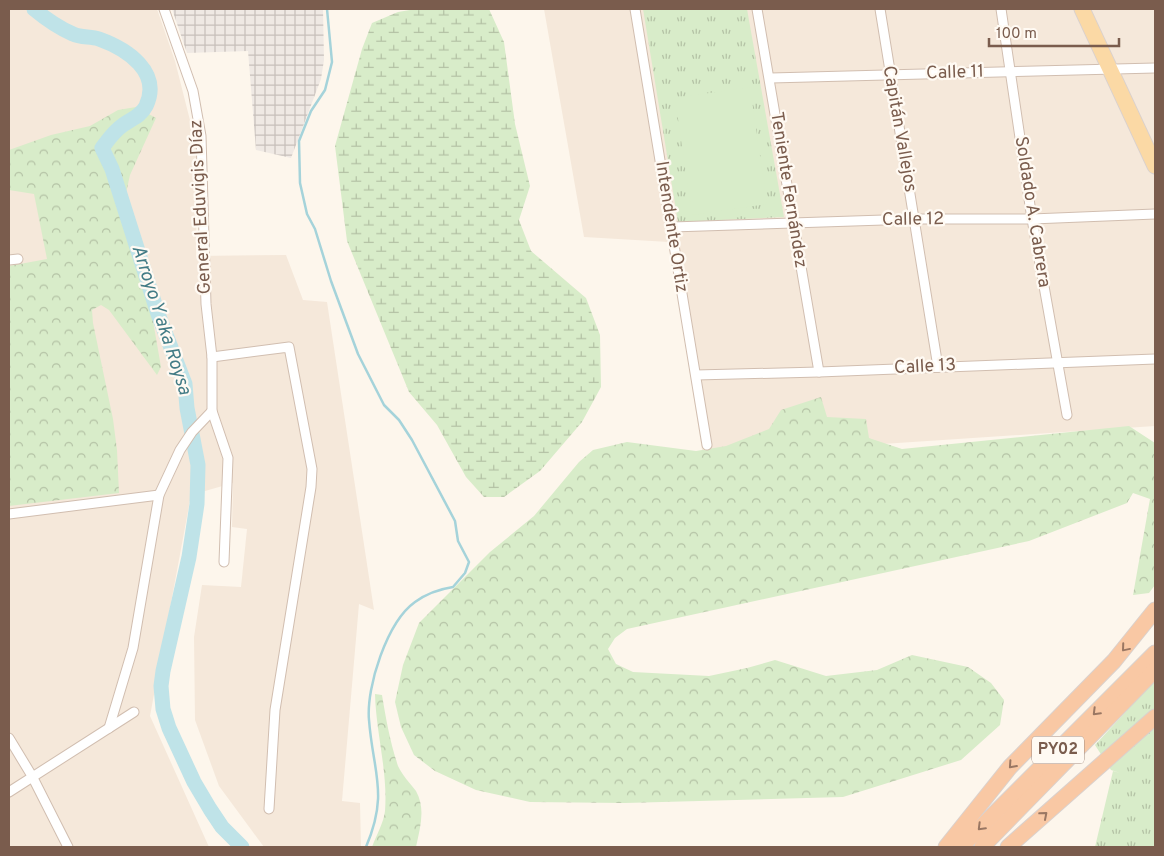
<svg xmlns="http://www.w3.org/2000/svg" width="1164" height="856" viewBox="0 0 1164 856" font-family="Overpass,sans-serif">
  <style>
    .residential { fill: #f5e8da }
    .industrial { fill: url(#industrial-grid) }
    .grass { fill: url(#grass-tufts) }
    .forest { fill: url(#forest-crowns) }
    .wetland { fill: url(#wetland-marsh) }
    .garden { fill: #d8ecc9 }
    .lines { fill: none; stroke-linecap: round; stroke-linejoin: round }
    .stream { stroke: #a5d3da; stroke-width: 2.5 }
    .river { stroke: #bfe3e8; stroke-width: 15 }
    .minor-casing { stroke: #d1beb0; stroke-width: 11 }
    .primary-casing { stroke: #dad1cd; stroke-width: 17 }
    .trunk-casing { stroke: #dad1cd; stroke-width: 17 }
    .minor { stroke: #fff; stroke-width: 9 }
    .primary { stroke: #fbd9a5; stroke-width: 15 }
    .trunk { stroke: #f9c8a4; stroke-width: 15 }
    .oneway { stroke: #9a7763 }
    .labels { text-anchor: middle; dominant-baseline: central; stroke-width: 4.5; stroke-linejoin: round; paint-order: stroke }
    .shield { fill: #fffaf3; stroke: #a28b7f; stroke-width: 1 }
    .shield-label { font-size: 16px; font-weight: bold; fill: #7a5c4d }
    .street-label { font-size: 18px; fill: #7a5c4d; stroke: #fffaf3 }
    .water-label { font-size: 19px; font-style: italic; fill: #437c86; stroke: #fffaf3 }
  </style>
  <defs>
    <pattern id="industrial-grid" width="8" height="8" patternUnits="userSpaceOnUse" patternTransform="scale(1.25)"><rect width="8" height="8" fill="#efe9e4"/><path d="M0 4h8M4 0v8" fill="none" stroke="#c7c0bb"/></pattern>
    <pattern id="grass-tufts" width="24" height="20" patternUnits="userSpaceOnUse" patternTransform="scale(1.25)"><rect width="24" height="20" fill="#d8ecc9"/><path d="M3 7l-1-3M5 7V3M7 7l1-3M15 17l-1-3M17 17v-4M19 17l1-3" fill="none" stroke="#b4c2a5"/></pattern>
    <pattern id="forest-crowns" width="20" height="18" patternUnits="userSpaceOnUse" patternTransform="scale(1.25)"><rect width="20" height="18" fill="#d8ecc9"/><path d="M2 6a3 3 0 1 1 6 0M12 15a3 3 0 1 1 6 0" fill="none" stroke="#b4c2a5"/></pattern>
    <pattern id="wetland-marsh" width="20" height="14" patternUnits="userSpaceOnUse" patternTransform="scale(1.25)"><rect width="20" height="14" fill="#d8ecc9"/><path d="M1 5h8M5 5V1M11 12h8M15 12V8" fill="none" stroke="#b4c2a5"/></pattern>
  </defs>
  <rect width="100%" height="100%" fill="#fdf6ec"/>
  <g class="residential">
    <polygon points="9,9 157,9 175,61 197,148 196,256 286,255 303,300 327,302 374,610 359,604 342,801 360,803 361,847 264,847 219,786 195,720 194,637 202,585 241,587 247,529 232,527 233,483 191,495 150,716 209,847 9,847"/>
    <polygon points="544,9 1155,9 1155,426 703,456 669,242 584,237"/>
  </g>
  <polygon class="industrial" points="172,9 323,9 324,60 321,79 291,158 256,150 248,51 187,53"/>
  <g class="grass">
    <polygon points="643,9 747,9 784,217 678,222"/>
    <polygon points="1155,680 1155,847 1095,847 1113,771 1120,773 1111,770 1095,745"/>
  </g>
  <g class="forest">
    <polygon points="136,107 156,118 130,175 126,193 126,224 149,298 161,367 157,375 109,310 101,305 92,310 93,323 113,419 117,450 119,493 9,506 9,266 47,259 34,194 9,190 9,150 51,135 90,126 118,110"/>
    <polygon points="821,397 827,417 866,419 869,438 902,449 1129,426 1155,443 1155,585 1149,593 1133,595 1150,499 1133,493 1127,503 1029,541 627,629 615,638 608,649 616,664 633,672 709,676 747,668 775,660 826,676 877,670 912,655 968,667 991,683 1004,700 1000,725 961,760 843,797 625,803 530,802 476,790 435,771 414,755 401,727 395,702 403,665 419,623 490,552 534,516 579,462 593,450 627,442 696,451 726,446 769,429 781,410"/>
    <path d="M375,694L382,695C386,719 390,742 398,766C402,775 410,783 416,791C426,809 420,828 416,847H372C376,836 384,822 385,811C388,772 376,733 375,694Z"/>
  </g>
  <polygon class="wetland" points="416,9 489,9 504,42 515,124 530,186 519,220 531,251 586,298 600,335 601,387 582,422 540,471 504,497 484,497 466,477 437,425 409,392 347,241 335,146 362,49 372,23 398,12"/>
  <polygon class="garden" points="750,87 767,204 692,215 675,98"/>
  <g class="lines">
    <path class="stream" d="M327,9L332,62L325,90L311,111L299,141L300,183L307,214L315,229L331,281L358,354L384,405L399,420L412,440L455,521L458,541L469,562L465,573L453,587C440,589 426,594 415,602C387,622 366,687 369,720C373,773 389,793 366,847"/>
    <path class="river" d="M34,9C46,19 59,28 73,34C81,38 91,36 99,39C127,49 162,72 146,106C141,116 131,119 123,125C114,131 108,140 102,148L112,169L158,314L185,384L187,408L198,465L197,504L189,557L163,671L161,686L163,709L169,728L194,782L210,809L222,827L242,847"/>
    <defs>
      <g id="minor">
        <polyline points="164,9 193,91 201,136 206,304 212,357 212,411 228,458 224,562"/>
        <polyline points="635,9 707,445"/>
        <polyline points="757,9 819,372"/>
        <polyline points="880,9 938,367"/>
        <polyline points="1001,9 1032,219 1067,415"/>
        <polyline points="771,78 1155,68"/>
        <polyline points="672,227 914,219 1032,219 1155,214"/>
        <polyline points="9,260 18,259"/>
        <polyline points="212,357 289,347 312,469 311,487 275,710 269,809"/>
        <polyline points="696,375 819,372 1155,359"/>
        <polyline points="9,514 159,495"/>
        <polyline points="109,728 133,648 159,495 180,450 192,432 212,411"/>
        <polyline points="9,738 32,776 68,847"/>
        <polyline points="9,792 134,712"/>
      </g>
      <polyline id="primary" points="1082,9 1155,166"/>
      <g id="trunk">
        <polyline points="946,847 1010,767 1114,661 1155,610"/>
        <polyline points="961,847 1155,653"/>
        <polyline points="982,847 1155,670"/>
        <polyline points="1008,847 1155,717"/>
      </g>
    </defs>
    <use href="#minor" class="minor-casing"/>
    <use href="#primary" class="primary-casing"/>
    <use href="#trunk" class="trunk-casing"/>
    <use href="#minor" class="minor"/>
    <use href="#primary" class="primary"/>
    <use href="#trunk" class="trunk"/>
  </g>
  <defs><path id="oneway-chevron" d="M-2-3.5L2.5 0L-2 3.5" fill="none" stroke-width="1.6" stroke-linecap="round" stroke-linejoin="round" transform="scale(1.25)"/></defs>
  <g class="oneway">
    <use href="#oneway-chevron" transform="translate(1125 648) rotate(130)"/>
    <use href="#oneway-chevron" transform="translate(1096 712) rotate(135)"/>
    <use href="#oneway-chevron" transform="translate(1012 765) rotate(132)"/>
    <use href="#oneway-chevron" transform="translate(1044 815) rotate(-41)"/>
    <use href="#oneway-chevron" transform="translate(981 827) rotate(135)"/>
  </g>
  <g class="labels">
    <rect class="shield" x="1032" y="736.5" width="52" height="27" rx="4"/>
    <g class="shield-label">
      <text x="1058" y="750">PY02</text>
    </g>
    <g class="street-label">
      <text transform="translate(955 73) rotate(-2)">Calle 11</text>
      <text transform="translate(899 129) rotate(80)">Capitán Vallejos</text>
      <text transform="translate(788 190) rotate(81)">Teniente Fernández</text>
      <text transform="translate(201 207) rotate(-93)">General Eduvigis Díaz</text>
      <text transform="translate(1032 212) rotate(81)">Soldado A. Cabrera</text>
      <text transform="translate(913 220) rotate(-1)">Calle 12</text>
      <text transform="translate(671 227) rotate(81)">Intendente Ortiz</text>
      <text transform="translate(925 367) rotate(-3)">Calle 13</text>
    </g>
    <g class="water-label">
      <text transform="translate(161 320) rotate(72)">Arroyo Y aka Roysa</text>
    </g>
  </g>
  <rect width="1164" height="856" fill="none" stroke="#7a5c4d" stroke-width="20"/>
  <path d="M989 38v8h130v-8" fill="none" stroke="#7a5c4d" stroke-width="2.5"/>
  <text x="996" y="38" font-size="15" fill="#7a5c4d" stroke="#fffaf3" stroke-width="4" paint-order="stroke">100 m</text>
</svg>
